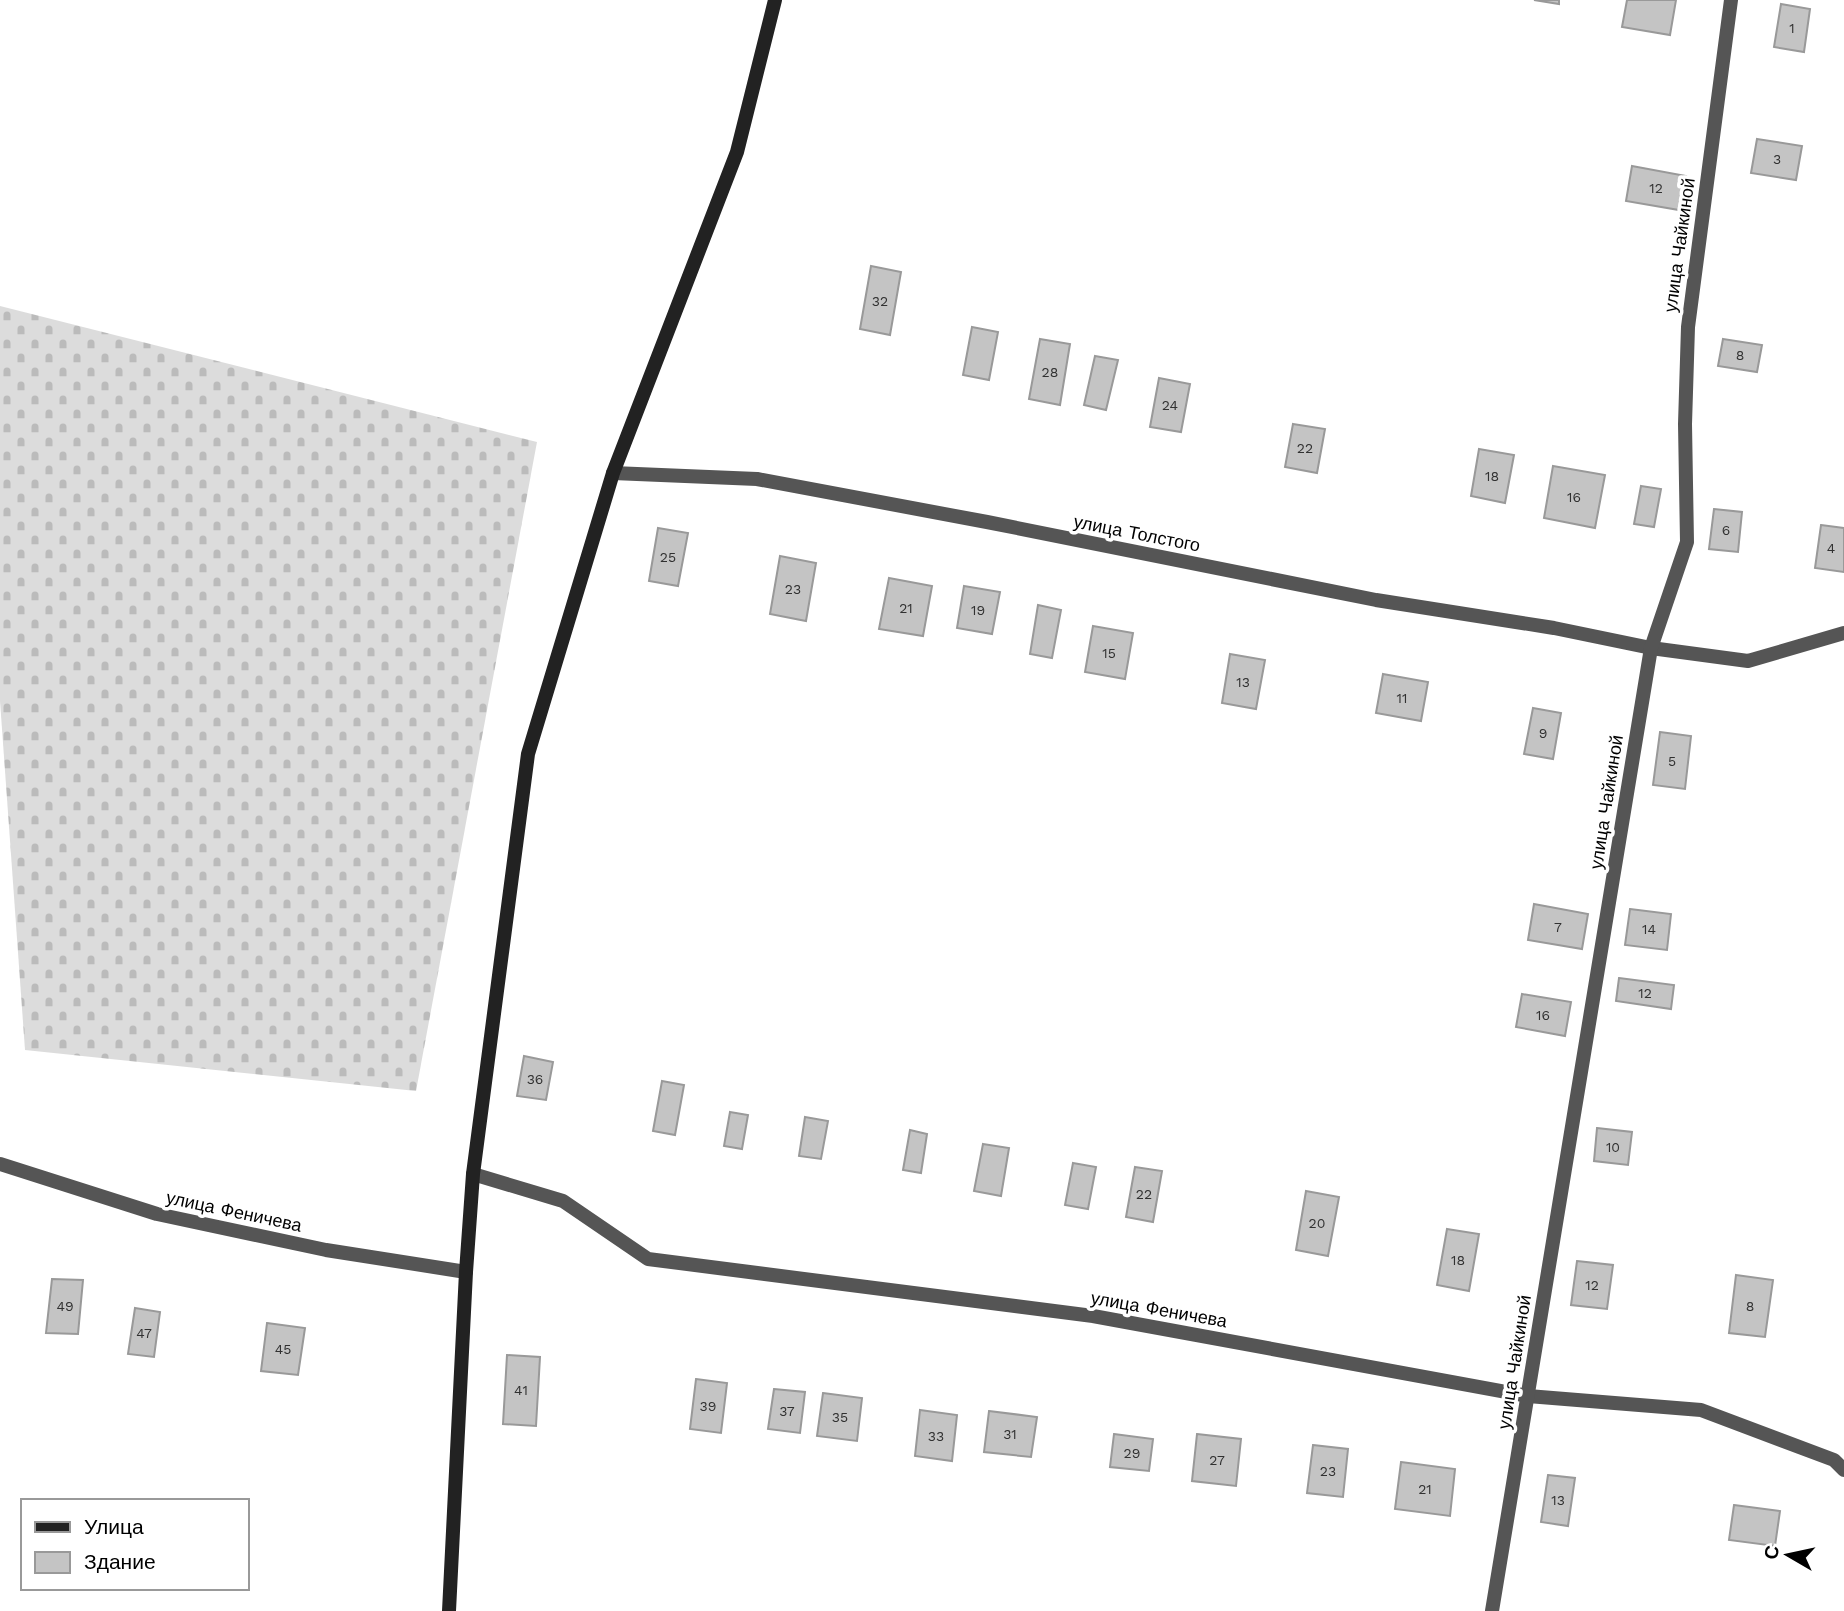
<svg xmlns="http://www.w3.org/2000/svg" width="1844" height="1611" viewBox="0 0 1844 1611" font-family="'Work Sans',sans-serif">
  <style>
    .cemetery { fill: url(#cemetery-stones) }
    .building { fill: #c4c4c4; stroke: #999; stroke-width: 2 }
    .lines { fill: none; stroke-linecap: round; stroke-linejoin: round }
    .lane { stroke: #555; stroke-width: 14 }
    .street { stroke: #555; stroke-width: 14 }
    .secondary { stroke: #222; stroke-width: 14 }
    .labels { text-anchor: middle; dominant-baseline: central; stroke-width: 7; stroke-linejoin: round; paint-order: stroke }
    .number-label { font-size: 14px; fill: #313131 }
    .street-label { font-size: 18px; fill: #000; stroke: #fff }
  </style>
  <defs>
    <pattern id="cemetery-stones" width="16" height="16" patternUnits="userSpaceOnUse" patternTransform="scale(1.75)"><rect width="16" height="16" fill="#dcdcdc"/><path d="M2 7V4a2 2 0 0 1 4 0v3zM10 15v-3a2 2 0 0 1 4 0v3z" fill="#bbb"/></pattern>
  </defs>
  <rect width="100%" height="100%" fill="#fff"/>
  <polygon class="cemetery" points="0,306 537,442 416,1091 25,1050 0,701"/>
  <g class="building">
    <polygon points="1534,0 1559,0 1559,4"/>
    <polygon points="1627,0 1676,0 1670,35 1622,27"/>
    <polygon points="1781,4 1810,9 1804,52 1774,47"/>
    <polygon points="1757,139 1802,146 1796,180 1751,173"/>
    <polygon points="1632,166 1686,176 1679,210 1626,201"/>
    <polygon points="871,266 901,272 890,335 860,329"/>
    <polygon points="972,327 998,332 989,380 963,375"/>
    <polygon points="1040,339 1070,344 1060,405 1029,399"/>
    <polygon points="1723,339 1762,345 1757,372 1718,366"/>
    <polygon points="1095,356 1118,360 1106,410 1084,405"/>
    <polygon points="1159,378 1190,384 1181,432 1150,427"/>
    <polygon points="1293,424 1325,429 1317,473 1285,467"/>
    <polygon points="1479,449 1514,455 1505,503 1471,496"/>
    <polygon points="1553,466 1605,475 1595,528 1544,518"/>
    <polygon points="1641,486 1661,489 1654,527 1634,524"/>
    <polygon points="1714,509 1742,512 1738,552 1709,549"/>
    <polygon points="1821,525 1844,528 1844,572 1815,568"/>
    <polygon points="658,528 688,533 678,586 649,581"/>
    <polygon points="780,556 816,563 806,621 770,614"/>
    <polygon points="889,578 932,586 923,636 879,629"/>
    <polygon points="964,586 1000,592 992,634 957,628"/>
    <polygon points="1038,605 1061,610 1052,658 1030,654"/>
    <polygon points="1093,626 1133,633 1125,679 1085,672"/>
    <polygon points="1230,654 1265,660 1256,709 1222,703"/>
    <polygon points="1383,674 1428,682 1421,721 1376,713"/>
    <polygon points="1533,708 1561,713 1553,759 1524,754"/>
    <polygon points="1660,732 1691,736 1685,789 1653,785"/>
    <polygon points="1534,904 1588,914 1582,949 1528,940"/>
    <polygon points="1630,909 1671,914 1667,950 1625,945"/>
    <polygon points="1619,978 1674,985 1671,1009 1616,1001"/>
    <polygon points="1522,994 1571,1002 1565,1036 1516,1027"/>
    <polygon points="524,1056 553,1062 546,1100 517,1096"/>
    <polygon points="662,1081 684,1085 675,1135 653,1131"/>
    <polygon points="730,1112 748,1115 742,1149 724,1146"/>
    <polygon points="805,1117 828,1121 821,1159 799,1156"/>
    <polygon points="1597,1128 1632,1132 1628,1165 1594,1161"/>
    <polygon points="910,1130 927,1134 921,1173 903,1170"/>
    <polygon points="983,1144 1009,1148 1001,1196 974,1191"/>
    <polygon points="1073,1163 1096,1167 1088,1209 1065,1205"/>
    <polygon points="1135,1167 1162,1171 1153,1222 1126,1217"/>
    <polygon points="1306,1191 1339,1197 1328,1256 1296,1250"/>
    <polygon points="1447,1229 1479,1234 1469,1291 1437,1285"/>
    <polygon points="1577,1261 1613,1265 1607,1309 1571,1305"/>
    <polygon points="1736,1275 1773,1280 1765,1337 1729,1333"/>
    <polygon points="52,1279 83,1280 78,1334 46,1333"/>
    <polygon points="135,1308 160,1312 154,1357 128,1354"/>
    <polygon points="267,1323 305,1328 298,1375 261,1371"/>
    <polygon points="507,1355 540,1357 536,1426 503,1424"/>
    <polygon points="696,1379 727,1383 721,1433 690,1429"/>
    <polygon points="774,1389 805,1392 800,1433 768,1429"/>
    <polygon points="823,1393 862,1398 857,1441 817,1436"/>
    <polygon points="920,1410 957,1415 952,1461 915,1456"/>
    <polygon points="989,1411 1037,1417 1031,1457 984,1452"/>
    <polygon points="1114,1434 1153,1439 1149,1471 1110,1467"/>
    <polygon points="1197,1434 1241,1439 1236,1486 1192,1481"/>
    <polygon points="1313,1445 1348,1449 1343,1497 1307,1493"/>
    <polygon points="1401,1462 1455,1469 1450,1516 1395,1509"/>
    <polygon points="1548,1475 1575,1478 1568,1526 1541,1522"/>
    <polygon points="1734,1505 1780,1511 1775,1546 1729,1540"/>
  </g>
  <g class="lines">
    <polyline class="lane" points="1651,648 1748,661 1844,633"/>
    <g class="street">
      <polyline points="613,473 757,479 987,522 1376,600 1554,628 1651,648"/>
      <polyline points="0,1164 157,1214 326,1250 466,1272"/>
      <polyline points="473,1174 563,1201 648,1259 1093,1316 1528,1396 1701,1410 1834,1460 1844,1470"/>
      <polyline points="1492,1611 1651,648 1687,542 1685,424 1688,327 1731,0"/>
    </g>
    <polyline class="secondary" points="449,1611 466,1272 473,1174 528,754 613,473 737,152 775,0"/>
  </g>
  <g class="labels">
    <g class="number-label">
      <text x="1792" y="28">1</text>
      <text x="1777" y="159">3</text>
      <text x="1656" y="188">12</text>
      <text x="880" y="301">32</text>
      <text x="1740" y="355">8</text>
      <text x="1050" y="372">28</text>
      <text x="1170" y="405">24</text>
      <text x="1305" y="448">22</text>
      <text x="1492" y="476">18</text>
      <text x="1574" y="497">16</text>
      <text x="1726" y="530">6</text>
      <text x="1831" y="548">4</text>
      <text x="668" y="557">25</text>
      <text x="793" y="589">23</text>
      <text x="906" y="608">21</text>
      <text x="978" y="610">19</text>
      <text x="1109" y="653">15</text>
      <text x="1243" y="682">13</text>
      <text x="1402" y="698">11</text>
      <text x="1543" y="733">9</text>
      <text x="1672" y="761">5</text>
      <text x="1558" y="927">7</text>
      <text x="1649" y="929">14</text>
      <text x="1645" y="993">12</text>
      <text x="1543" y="1015">16</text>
      <text x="535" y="1079">36</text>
      <text x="1613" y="1147">10</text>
      <text x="1144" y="1194">22</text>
      <text x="1317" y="1223">20</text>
      <text x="1458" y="1260">18</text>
      <text x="1592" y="1285">12</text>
      <text x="65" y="1306">49</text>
      <text x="1750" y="1306">8</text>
      <text x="144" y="1333">47</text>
      <text x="283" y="1349">45</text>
      <text x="521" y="1390">41</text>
      <text x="708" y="1406">39</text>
      <text x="787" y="1411">37</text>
      <text x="840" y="1417">35</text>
      <text x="1010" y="1434">31</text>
      <text x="936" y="1436">33</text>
      <text x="1132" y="1453">29</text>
      <text x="1217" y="1460">27</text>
      <text x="1328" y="1471">23</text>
      <text x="1425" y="1489">21</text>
      <text x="1558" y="1500">13</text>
    </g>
    <g class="street-label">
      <text transform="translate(1679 245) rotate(-82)">улица Чайкиной</text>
      <text transform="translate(1137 533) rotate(11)">улица Толстого</text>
      <text transform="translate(1606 802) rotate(-81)">улица Чайкиной</text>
      <text transform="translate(234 1211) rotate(12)">улица Феничева</text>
      <text transform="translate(1159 1309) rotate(10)">улица Феничева</text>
      <text transform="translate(1514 1362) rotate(-81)">улица Чайкиной</text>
    </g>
  </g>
  <rect x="21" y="1499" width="228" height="91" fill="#ffffff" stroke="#999999" stroke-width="2"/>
  <rect x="35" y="1522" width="35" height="10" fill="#222222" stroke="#999999" stroke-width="2"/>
  <text x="84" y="1534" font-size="21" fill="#000000">Улица</text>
  <rect x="35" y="1552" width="35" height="21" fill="#c4c4c4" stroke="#999999" stroke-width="2"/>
  <text x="84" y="1569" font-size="21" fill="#000000">Здание</text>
  <g transform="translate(1788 1555) rotate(279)" stroke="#ffffff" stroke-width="5" paint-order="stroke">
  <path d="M0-5L12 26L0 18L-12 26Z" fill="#000000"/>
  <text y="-10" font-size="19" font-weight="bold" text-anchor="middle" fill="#000000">С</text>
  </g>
</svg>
